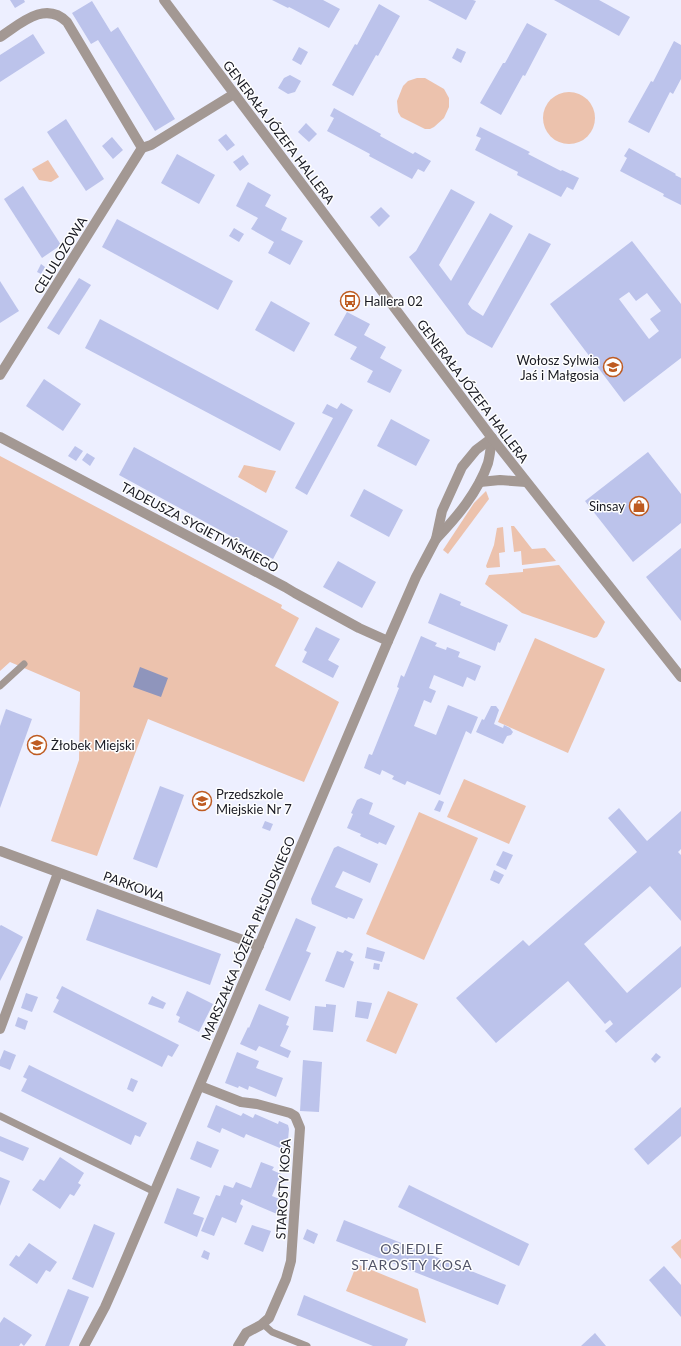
<svg xmlns="http://www.w3.org/2000/svg" width="681" height="1346" viewBox="0 0 681 1346" font-family="Lato,sans-serif">
  <style>
    .green { fill: #ecc2ad }
    .water { fill: #8f95bc }
    .building { fill: #bcc3eb; fill-rule: evenodd }
    .lines { fill: none; stroke-linecap: round; stroke-linejoin: round }
    .service { stroke: #a39893; stroke-width: 7 }
    .minor { stroke: #a39893; stroke-width: 10 }
    .tertiary { stroke: #a39893; stroke-width: 10 }
    .labels { text-anchor: middle; dominant-baseline: central; stroke-width: 3; stroke-linejoin: round; paint-order: stroke }
    .street-label { font-size: 13px; fill: #191a23; stroke: #fefefe }
    .poi-label { font-size: 13px; fill: #191a23; stroke: #fefefe; text-anchor: start }
    .neighbourhood-label { font-size: 14px; letter-spacing: 1px; fill: #515469; stroke: #fefefe }
  </style>
  <rect width="100%" height="100%" fill="#edefff"/>
  <g class="green">
    <polygon points="417,78 425,78 444,89 449,98 449,107 444,118 434,127 430,129 425,129 401,117 398,112 397,101 403,86 408,81"/>
    <circle cx="569" cy="118" r="26"/>
    <polygon points="48,160 59,177 51,182 39,180 32,169"/>
    <polygon points="0,456 282,605 281,608 299,618 275,666 339,702 304,782 148,719 97,856 51,841 79,760 80,692 10,662 0,671"/>
    <polygon points="244,465 276,471 266,493 238,477"/>
    <polygon points="486,491 489,499 448,554 443,550 474,503"/>
    <polygon points="514,526 532,549 545,548 556,561 522,565 521,551 514,552 511,526"/>
    <polygon points="503,527 505,552 499,553 500,567 487,568 486,566 494,545 497,528"/>
    <polygon points="559,565 605,622 600,632 597,637 594,638 522,613 485,584 489,575 523,572 523,569"/>
    <polygon points="535,638 605,669 568,753 498,722"/>
    <polygon points="464,779 526,806 509,844 447,817"/>
    <polygon points="419,812 478,838 424,960 366,934"/>
    <polygon points="388,991 418,1004 396,1054 366,1041"/>
    <polygon points="681,1239 681,1259 671,1247"/>
    <polygon points="357,1264 418,1289 426,1323 346,1291"/>
  </g>
  <polygon class="water" points="140,667 168,678 161,697 133,687"/>
  <g class="building">
    <polygon points="10,0 24,0 25,2 15,8"/>
    <polygon points="272,0 323,0 340,9 329,28 289,7 288,8"/>
    <polygon points="428,0 473,0 476,1 466,20"/>
    <polygon points="554,0 599,0 630,17 619,36"/>
    <polygon points="92,1 111,32 118,27 175,119 155,131 98,40 91,44 72,13"/>
    <polygon points="379,4 400,16 378,56 376,55 353,96 332,85 355,44 357,45"/>
    <polygon points="527,23 547,34 525,76 523,75 501,115 480,103 503,63 505,63"/>
    <polygon points="33,34 45,53 0,82 0,55"/>
    <polygon points="674,41 681,45 681,79 673,94 670,92 649,133 628,122 651,81 653,82"/>
    <polygon points="299,47 308,52 301,65 292,60"/>
    <polygon points="457,48 466,52 461,63 452,58"/>
    <polygon points="290,75 301,81 295,92 288,94 278,88 284,78"/>
    <polygon points="334,108 381,134 380,136 413,154 415,152 431,161 424,172 418,169 412,179 369,156 370,154 327,131 334,118 330,116"/>
    <polygon points="66,119 104,179 86,191 47,132"/>
    <polygon points="306,123 317,134 309,142 298,132"/>
    <polygon points="480,127 530,152 528,154 561,171 562,170 579,178 573,190 567,187 561,197 517,175 518,172 475,150 481,138 476,136"/>
    <polygon points="226,134 235,145 227,151 218,140"/>
    <polygon points="112,137 123,150 113,159 102,146"/>
    <polygon points="629,148 676,174 675,175 681,178 681,205 663,196 664,194 620,171 627,158 624,156"/>
    <polygon points="177,154 215,175 199,204 161,183"/>
    <polygon points="243,155 249,164 240,171 233,162"/>
    <polygon points="248,182 271,195 265,206 287,218 281,230 303,241 290,265 268,253 274,242 251,229 258,218 236,206"/>
    <polygon points="23,186 61,245 42,258 4,199"/>
    <polygon points="451,189 475,202 439,265 451,281 490,213 513,226 468,304 472,309 483,316 529,233 551,244 492,348 467,334 409,257 416,251"/>
    <polygon points="381,207 390,216 379,227 370,217"/>
    <polygon points="117,219 233,281 218,310 102,247"/>
    <polygon points="234,228 244,234 239,242 229,236"/>
    <path d="M632,241L681,304V358L624,402L550,304ZM629,292L636,301L647,293L661,311L650,319L659,331L649,339L619,299Z"/>
    <polygon points="41,264 45,267 41,274 37,272"/>
    <polygon points="79,278 91,285 59,335 47,328"/>
    <polygon points="0,281 19,311 0,323"/>
    <polygon points="271,301 310,323 294,352 255,330"/>
    <polygon points="347,312 370,324 364,335 386,347 380,358 402,370 390,393 367,382 373,371 350,359 357,347 334,335"/>
    <polygon points="100,319 295,423 280,451 85,348"/>
    <polygon points="44,379 81,404 63,431 26,406"/>
    <polygon points="341,403 353,410 307,495 295,488 333,418 322,413 327,404 337,409"/>
    <polygon points="391,419 430,440 416,466 377,446"/>
    <polygon points="75,446 83,451 76,461 68,456"/>
    <polygon points="134,447 288,531 273,559 119,475"/>
    <polygon points="648,452 681,494 681,523 633,562 585,501"/>
    <polygon points="87,453 95,458 90,466 82,460"/>
    <polygon points="364,489 403,510 389,537 350,516"/>
    <polygon points="681,548 681,621 646,577"/>
    <polygon points="338,561 376,582 362,608 323,587"/>
    <polygon points="440,593 461,602 460,605 508,625 500,643 498,642 495,651 428,623"/>
    <polygon points="316,627 340,639 328,660 339,666 333,678 302,662 307,652 304,650"/>
    <polygon points="421,636 437,643 435,646 446,650 447,647 460,652 458,657 481,666 475,681 467,677 463,687 434,675 429,688 436,691 431,703 424,700 414,726 436,735 448,705 478,717 471,734 466,731 440,795 407,781 405,785 392,779 394,776 382,770 380,775 364,768 369,754 372,755 399,688 397,687 401,675 404,677"/>
    <polygon points="491,706 496,706 499,710 494,724 503,728 504,725 510,728 513,732 511,735 507,736 503,744 476,732 482,719 484,720"/>
    <polygon points="6,709 32,719 0,808 0,726"/>
    <polygon points="160,786 184,795 157,868 133,859"/>
    <polygon points="361,798 373,803 369,814 395,826 386,845 379,842 378,844 360,836 361,834 347,828 353,814 351,813 357,800"/>
    <polygon points="439,800 444,802 440,812 434,810"/>
    <polygon points="619,808 647,841 681,811 681,849 678,852 681,855 681,921 650,886 584,944 627,993 681,946 681,987 616,1043 605,1031 613,1024 610,1020 605,1024 568,981 496,1043 456,998 523,940 529,946 637,852 608,818"/>
    <polygon points="265,821 273,824 270,831 262,828"/>
    <polygon points="338,846 378,864 370,883 343,871 335,887 363,899 354,919 348,917 347,919 312,904 311,899 334,848"/>
    <polygon points="503,851 513,855 506,870 496,865"/>
    <polygon points="494,870 504,875 499,884 490,880"/>
    <polygon points="97,909 221,954 210,985 86,940"/>
    <polygon points="296,918 316,927 306,951 311,953 290,1001 265,990"/>
    <polygon points="1,925 23,937 0,981 0,926"/>
    <polygon points="367,947 385,952 382,962 365,958"/>
    <polygon points="345,950 353,954 350,960 354,962 344,988 325,981 337,951 343,953"/>
    <polygon points="374,963 380,964 379,970 373,969"/>
    <polygon points="62,986 179,1045 172,1057 168,1055 162,1067 53,1012 59,1000 56,998"/>
    <polygon points="187,991 213,1004 199,1032 178,1022 180,1017 176,1015"/>
    <polygon points="26,993 38,997 32,1012 21,1008"/>
    <polygon points="152,996 166,1003 163,1009 148,1004"/>
    <polygon points="357,1001 372,1003 368,1019 355,1017"/>
    <polygon points="259,1004 289,1017 286,1025 289,1026 280,1046 291,1051 288,1058 259,1046 256,1051 240,1044 248,1027 249,1028"/>
    <polygon points="326,1004 336,1005 333,1032 313,1030 315,1006 326,1007"/>
    <polygon points="18,1017 28,1021 25,1030 15,1026"/>
    <polygon points="4,1050 16,1055 10,1070 0,1066 0,1060"/>
    <polygon points="237,1052 259,1061 256,1068 283,1078 276,1097 249,1086 248,1090 239,1086 238,1088 225,1083"/>
    <polygon points="656,1053 661,1057 655,1063 651,1059"/>
    <polygon points="303,1060 322,1062 319,1112 300,1111"/>
    <polygon points="29,1065 147,1123 140,1137 135,1135 131,1145 21,1091 27,1079 23,1077"/>
    <polygon points="131,1078 138,1081 133,1092 127,1089"/>
    <polygon points="216,1105 241,1116 243,1113 253,1118 255,1114 278,1124 279,1121 288,1125 289,1129 287,1151 246,1134 244,1138 222,1128 220,1133 207,1127"/>
    <polygon points="681,1107 681,1136 648,1165 634,1149"/>
    <polygon points="0,1136 29,1148 23,1161 0,1151"/>
    <polygon points="197,1141 219,1150 211,1168 190,1159"/>
    <polygon points="60,1157 84,1173 78,1183 81,1185 74,1196 70,1194 60,1209 32,1190 40,1179 44,1181"/>
    <polygon points="261,1162 274,1167 272,1170 281,1174 272,1196 282,1200 277,1214 242,1199 240,1204 243,1206 236,1223 222,1217 214,1236 201,1231 216,1195 220,1196 224,1185 233,1188 236,1182 251,1188"/>
    <polygon points="0,1177 10,1181 0,1206"/>
    <polygon points="409,1185 529,1244 519,1266 398,1207"/>
    <polygon points="177,1188 200,1197 193,1214 204,1218 197,1237 164,1223"/>
    <polygon points="344,1220 506,1285 498,1305 336,1241"/>
    <polygon points="94,1224 115,1233 93,1288 72,1279"/>
    <polygon points="252,1225 271,1231 263,1252 244,1244"/>
    <polygon points="307,1229 318,1234 314,1244 303,1239"/>
    <polygon points="29,1243 57,1262 50,1272 46,1270 37,1284 9,1265 16,1255 19,1257"/>
    <polygon points="204,1250 210,1253 208,1260 201,1257"/>
    <polygon points="664,1266 681,1285 681,1317 649,1280"/>
    <polygon points="68,1289 89,1297 69,1346 45,1346"/>
    <polygon points="304,1295 408,1339 405,1346 373,1346 297,1315"/>
    <polygon points="4,1317 32,1335 24,1346 21,1343 19,1346 0,1346 0,1323"/>
    <polygon points="595,1333 606,1346 581,1346"/>
  </g>
  <g class="lines">
    <g class="service">
      <polyline points="0,686 24,664"/>
      <polyline points="0,1116 155,1192"/>
      <polyline points="263,1324 272,1332 307,1346"/>
    </g>
    <g class="minor">
      <path d="M0,37C20,24 45,0 67,22L142,148L0,375"/>
      <polyline points="142,148 151,145 234,94"/>
      <polyline points="0,437 285,587 295,593 359,628 388,641"/>
      <polyline points="480,482 500,480 526,482"/>
      <path d="M436,539C457,517 478,492 488,463C490,455 491,446 492,438"/>
      <polyline points="0,851 259,946"/>
      <polyline points="0,1029 58,873"/>
      <polyline points="200,1086 241,1102 257,1104 290,1113 295,1116 300,1128 291,1261 286,1279 269,1318 261,1325 246,1333 238,1346"/>
      <polyline points="84,1346 105,1307 120,1273 388,641 416,577 436,539 442,511 462,467 476,450 492,438"/>
    </g>
    <polyline class="tertiary" points="164,0 492,438 681,677"/>
  </g>
  <defs>
    <symbol id="bus-ring" viewBox="-11 -11 22 22"><circle r="9.5" fill="#fefefe" stroke="#be5b21" stroke-width="1.5"/><path d="M-5-6H5V4H4V6H2V4H-2V6H-4V4H-5ZM-3.5-4V0h7V-4ZM-3.5 1.2v1.5H-2V1.2ZM2 1.2v1.5H3.5V1.2Z" fill="#be5b21"/></symbol>
    <symbol id="school-ring" viewBox="-11 -11 22 22"><circle r="9.5" fill="#fefefe" stroke="#be5b21" stroke-width="1.5"/><path d="M0-5L7-2L0 1L-7-2ZM-4 1L0 2.5L4 1V4Q0 6-4 4Z" fill="#be5b21"/></symbol>
    <symbol id="shop-ring" viewBox="-11 -11 22 22"><circle r="9.5" fill="#fefefe" stroke="#be5b21" stroke-width="1.5"/><path d="M-5-2.5h2.3a2.7 3.5 0 0 1 5.4 0H5L5.5 6h-11ZM-1.5-2.5h3a1.5 2.3 0 0 0-3 0Z" fill="#be5b21"/></symbol>
  </defs>
  <g fill-rule="evenodd">
    <use href="#bus-ring" x="339" y="290" width="22" height="22"/>
    <use href="#school-ring" x="602" y="356" width="22" height="22"/>
    <use href="#shop-ring" x="628" y="495" width="22" height="22"/>
    <use href="#school-ring" x="26" y="734" width="22" height="22"/>
    <use href="#school-ring" x="191" y="790" width="22" height="22"/>
  </g>
  <g class="labels">
    <g class="street-label">
      <text transform="translate(279 132) rotate(53)">GENERAŁA JÓZEFA HALLERA</text>
      <text transform="translate(60 255) rotate(-58)">CELULOZOWA</text>
      <text transform="translate(473 391) rotate(53)">GENERAŁA JÓZEFA HALLERA</text>
      <text transform="translate(200 527) rotate(28)">TADEUSZA SYGIETYŃSKIEGO</text>
      <text transform="translate(134 886) rotate(20)">PARKOWA</text>
      <text transform="translate(248 938) rotate(-67)">MARSZAŁKA JÓZEFA PIŁSUDSKIEGO</text>
      <text transform="translate(283 1189) rotate(-87)">STAROSTY KOSA</text>
    </g>
    <g class="poi-label">
      <text x="364" y="301">Hallera 02</text>
      <text x="599" y="360" text-anchor="end">Wołosz Sylwia<tspan x="599" dy="15">Jaś i Małgosia</tspan></text>
      <text x="625" y="506" text-anchor="end">Sinsay</text>
      <text x="51" y="745">Żłobek Miejski</text>
      <text x="216" y="794">Przedszkole<tspan x="216" dy="15">Miejskie Nr 7</tspan></text>
    </g>
    <g class="neighbourhood-label">
      <text x="412" y="1248">OSIEDLE<tspan x="412" dy="16">STAROSTY KOSA</tspan></text>
    </g>
  </g>
</svg>
